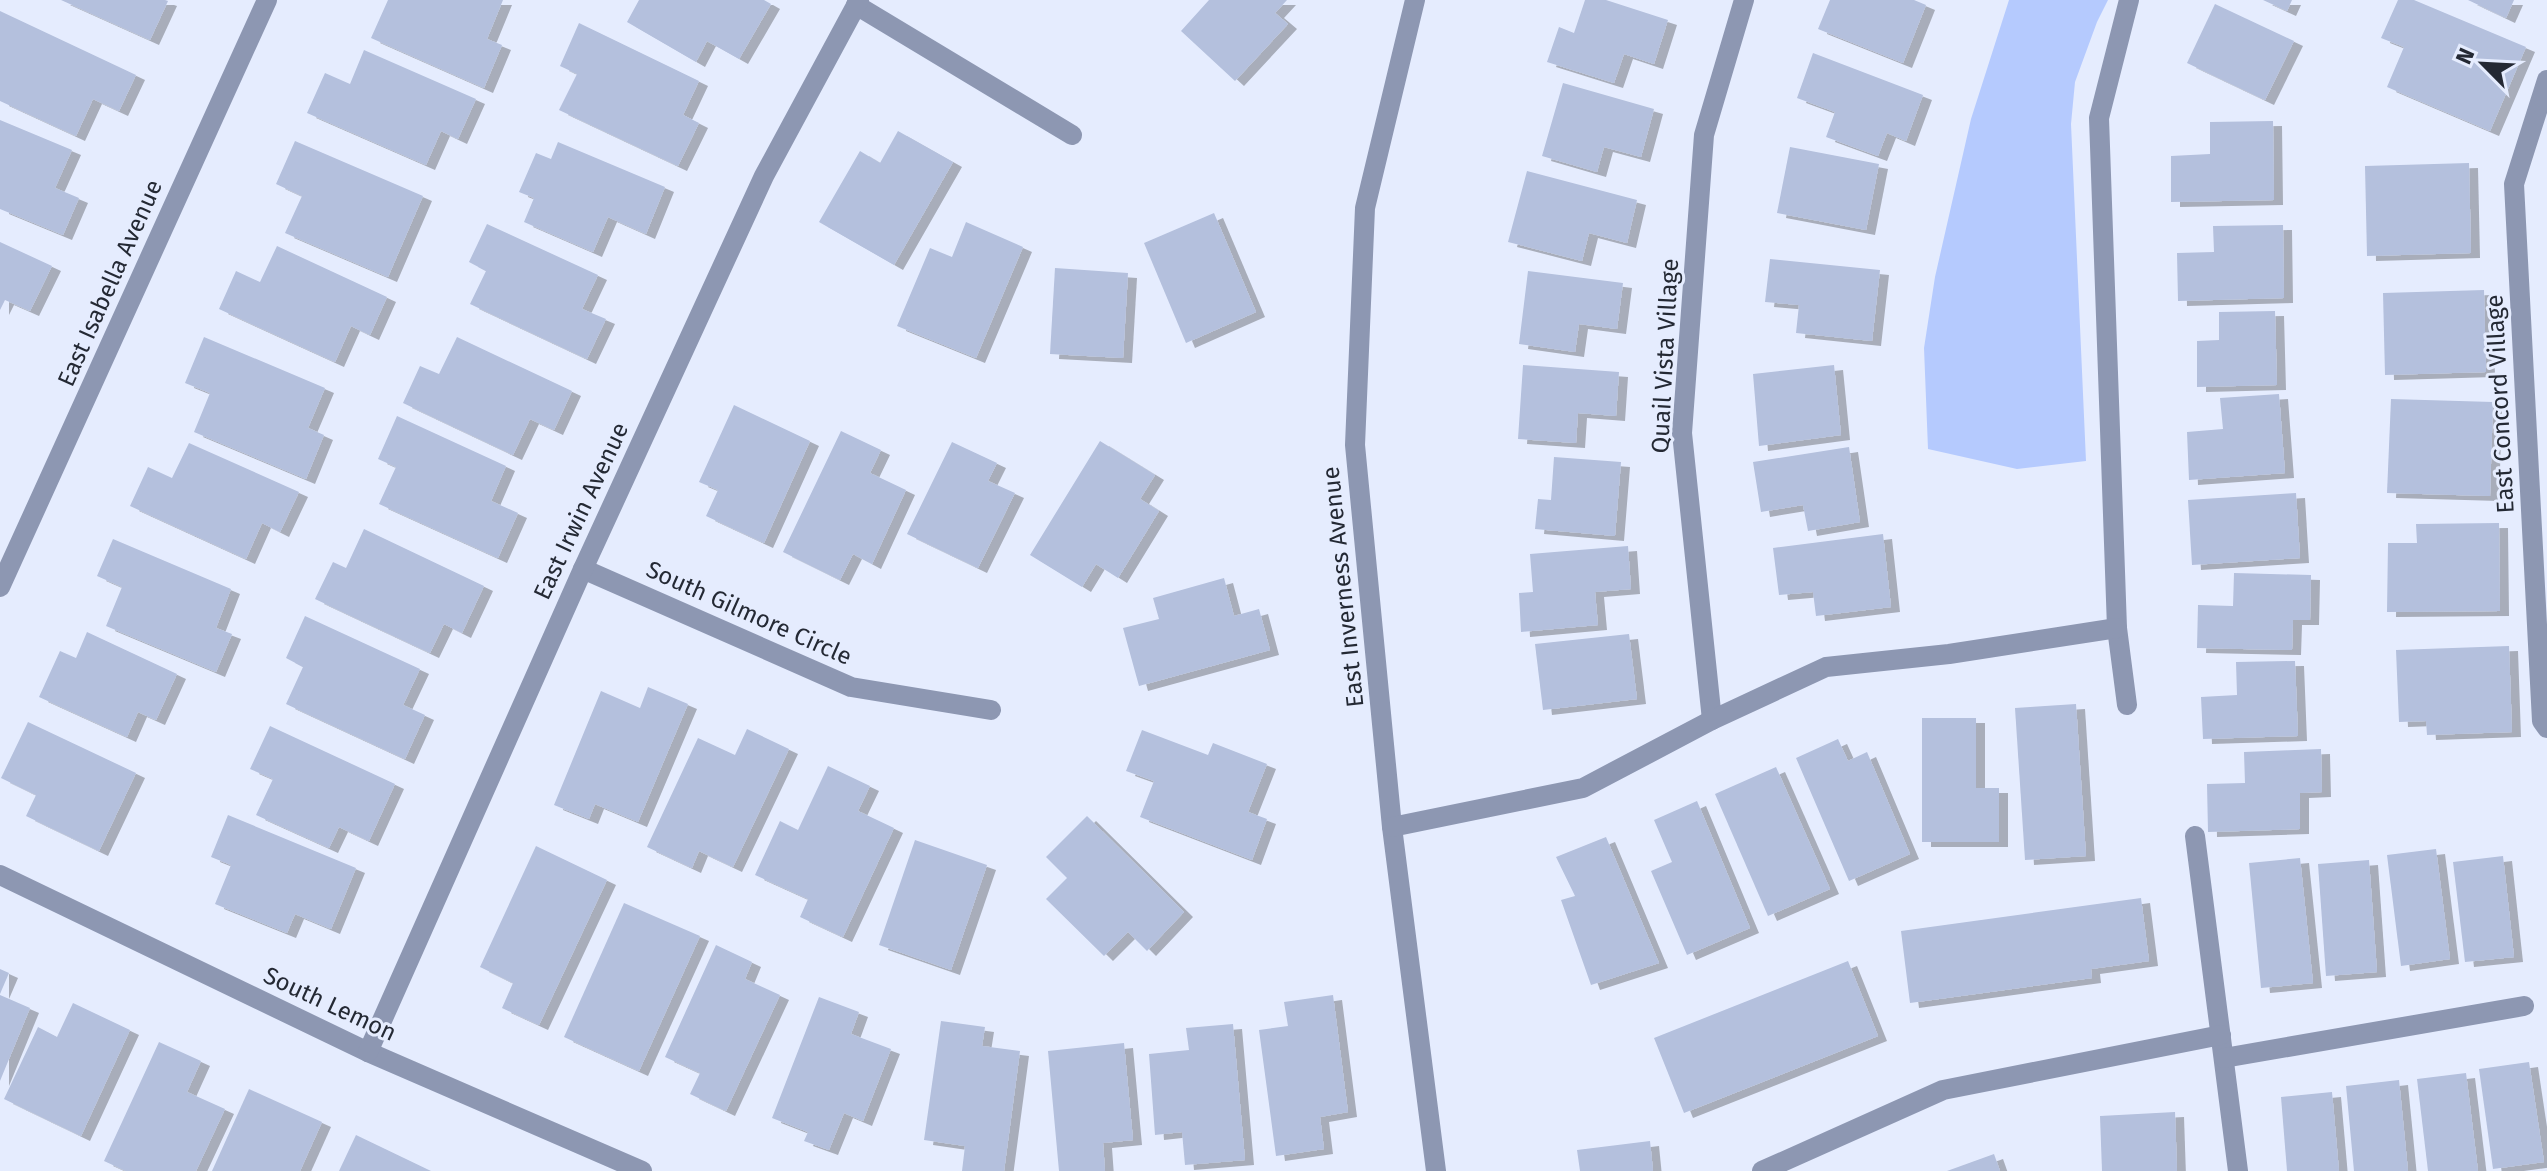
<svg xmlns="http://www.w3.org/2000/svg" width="2547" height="1171" viewBox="0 0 2547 1171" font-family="'Fira Sans',sans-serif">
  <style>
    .green { fill: #b5cafe }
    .building { fill: #b4c0dd; filter: url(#shadow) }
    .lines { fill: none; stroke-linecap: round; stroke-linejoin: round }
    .service { stroke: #8d97b2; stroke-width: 20 }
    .minor { stroke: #8d97b2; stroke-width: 20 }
    .labels { text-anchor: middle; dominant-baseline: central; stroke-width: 6; stroke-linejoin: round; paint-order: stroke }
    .street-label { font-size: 24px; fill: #242934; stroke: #e5ecfe }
  </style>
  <defs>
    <filter id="shadow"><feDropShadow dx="9" dy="5" stdDeviation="0" flood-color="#0004"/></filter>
  </defs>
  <rect width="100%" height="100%" fill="#e5ecfe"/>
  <polygon class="green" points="2009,0 2108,0 2097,22 2075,82 2071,124 2086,461 2017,469 1928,449 1924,348 1935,277 1971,119"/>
  <g class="building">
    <polygon points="61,0 165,0 168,1 150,40"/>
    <polygon points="388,0 503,0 487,39 502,45 484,88 371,38"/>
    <polygon points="639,0 764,0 771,4 739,59 707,41 696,62 627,22"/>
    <polygon points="1209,0 1287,0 1275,13 1288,24 1235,81 1181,31"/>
    <polygon points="1585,0 1606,0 1668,20 1654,64 1624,54 1614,83 1547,62 1559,27 1574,33"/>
    <polygon points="1830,0 1914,0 1926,5 1903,63 1818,29"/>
    <polygon points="2263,0 2292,0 2287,11"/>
    <polygon points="2398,0 2414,0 2526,47 2490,131 2387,87 2404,47 2381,38"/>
    <polygon points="2468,0 2514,0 2506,18"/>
    <polygon points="2215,4 2294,41 2265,100 2187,63"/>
    <polygon points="0,11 136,75 119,111 93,99 76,136 0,101"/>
    <polygon points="579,23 699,81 683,115 699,123 678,166 559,110 577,74 560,66"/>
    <polygon points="364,50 476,99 458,139 441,131 426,165 307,113 325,73 350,84"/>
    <polygon points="1813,53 1923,95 1906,141 1887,133 1878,156 1826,137 1835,112 1797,98"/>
    <polygon points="1563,83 1654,109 1641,157 1604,147 1597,172 1542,156"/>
    <polygon points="0,120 72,150 55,188 79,198 63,235 0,209"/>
    <polygon points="2273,121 2274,200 2171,202 2171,156 2210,154 2210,122"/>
    <polygon points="898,131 953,162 894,265 819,222 860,151 880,163"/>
    <polygon points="295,141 423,196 388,277 285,233 302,196 276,184"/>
    <polygon points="558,142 665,187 646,234 608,217 593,252 524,222 534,198 519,192 536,153 551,159"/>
    <polygon points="1790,147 1879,164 1866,230 1777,213"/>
    <polygon points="2469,163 2471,253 2367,256 2365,166"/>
    <polygon points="1527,171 1637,200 1627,243 1589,233 1582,261 1508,242"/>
    <polygon points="1214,213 1256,312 1186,343 1144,243"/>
    <polygon points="966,222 1023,247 976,358 897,326 930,248 952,257"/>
    <polygon points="487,224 598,275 582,309 606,319 587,359 470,304 486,271 469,262"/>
    <polygon points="2283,225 2284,298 2178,301 2177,253 2214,252 2213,226"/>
    <polygon points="0,242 52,266 30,311 5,300 0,310"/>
    <polygon points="277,246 387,297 370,335 351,326 335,362 219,309 236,271 260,282"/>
    <polygon points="1770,259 1880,270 1872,341 1796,333 1799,305 1765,302"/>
    <polygon points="1055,268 1128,273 1123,358 1050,354"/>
    <polygon points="1528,271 1623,283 1617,329 1579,324 1575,352 1519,344"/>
    <polygon points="2484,290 2486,372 2385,375 2383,293"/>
    <polygon points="2275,311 2277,385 2197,387 2197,341 2219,340 2219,312"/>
    <polygon points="204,337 325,388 308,428 324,435 306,479 194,432 210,393 185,383"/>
    <polygon points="457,337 572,391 554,430 530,419 513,455 403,403 420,366 439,374"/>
    <polygon points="1523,365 1619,372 1616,416 1578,413 1576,443 1518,439"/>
    <polygon points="1834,365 1841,435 1759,446 1753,374"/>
    <polygon points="2279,394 2285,473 2189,480 2187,432 2223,429 2220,398"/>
    <polygon points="2391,399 2493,402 2490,496 2387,493"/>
    <polygon points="734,405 810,441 764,543 706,516 718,490 699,482"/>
    <polygon points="397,416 506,466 491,501 518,513 498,558 379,504 396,467 378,459"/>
    <polygon points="841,431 881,450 870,473 906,490 872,564 853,554 840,580 783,552"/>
    <polygon points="1100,441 1155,475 1140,499 1159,511 1118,578 1096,564 1082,587 1030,555"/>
    <polygon points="952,442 997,463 988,481 1015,493 978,568 907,534"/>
    <polygon points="189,443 299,492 280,532 262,523 246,559 130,506 148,467 172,478"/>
    <polygon points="1849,447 1860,522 1808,531 1803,505 1761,512 1753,462"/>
    <polygon points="1554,457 1621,462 1615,536 1535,529 1538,499 1551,500"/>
    <polygon points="2296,493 2300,558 2192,565 2188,500"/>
    <polygon points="2499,523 2500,611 2387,612 2388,543 2417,543 2416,524"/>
    <polygon points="364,529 484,586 462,633 444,624 430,653 315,599 333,562 346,568"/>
    <polygon points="1883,534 1891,607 1816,616 1813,592 1779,595 1773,548"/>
    <polygon points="113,539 231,589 216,628 232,634 216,672 106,626 122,587 97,576"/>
    <polygon points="1628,546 1631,589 1595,592 1598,625 1521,632 1519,593 1533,592 1530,554"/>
    <polygon points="2234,573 2311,575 2310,620 2293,620 2292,650 2197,648 2198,605 2233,606"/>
    <polygon points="1224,578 1234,616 1259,609 1270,650 1139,686 1123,628 1159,619 1153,598"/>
    <polygon points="305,616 420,669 403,705 425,715 405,759 286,704 303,667 286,658"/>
    <polygon points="87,632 177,674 156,720 138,712 127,737 39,697 60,651 76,658"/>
    <polygon points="1629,634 1637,699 1543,710 1535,644"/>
    <polygon points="2509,646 2512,732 2427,735 2426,721 2399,722 2396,650"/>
    <polygon points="2295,661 2298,736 2203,739 2201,697 2237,695 2236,662"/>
    <polygon points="648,687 688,704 638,822 595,804 589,819 554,805 601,691 640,708"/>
    <polygon points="2076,704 2086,856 2025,860 2015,708"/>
    <polygon points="1922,718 1976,718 1976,788 1999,788 1999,842 1922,842"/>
    <polygon points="28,722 136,773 99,851 26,816 36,795 1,778"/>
    <polygon points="270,726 395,784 369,841 339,827 329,848 256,815 273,779 250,769"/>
    <polygon points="747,729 789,749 733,867 699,851 692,868 647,847 698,738 735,755"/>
    <polygon points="1142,730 1208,755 1213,743 1267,764 1248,812 1267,819 1252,860 1140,817 1154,781 1126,771"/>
    <polygon points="1838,739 1848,761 1867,752 1910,854 1849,881 1796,758"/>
    <polygon points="2321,749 2322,792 2300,793 2300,829 2208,832 2207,784 2245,783 2244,752"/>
    <polygon points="828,766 870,786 858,811 894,828 843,937 800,917 808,899 755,875 780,821 798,830"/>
    <polygon points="1776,767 1830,889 1768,916 1715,794"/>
    <polygon points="1697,801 1750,928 1687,955 1651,871 1672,862 1654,820"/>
    <polygon points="228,815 356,868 331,929 295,914 287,933 215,904 231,865 211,857"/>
    <polygon points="1087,816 1184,912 1147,951 1128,932 1104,956 1046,899 1067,878 1046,857"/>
    <polygon points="1606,837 1659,963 1591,985 1561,900 1575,896 1556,857"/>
    <polygon points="915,840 987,865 951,970 879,945"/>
    <polygon points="536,846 607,880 539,1025 502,1008 513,983 480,967"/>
    <polygon points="2436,849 2450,959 2401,966 2387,855"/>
    <polygon points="2503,856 2514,957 2465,962 2453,862"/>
    <polygon points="2300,858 2313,983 2261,988 2249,863"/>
    <polygon points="2369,860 2377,972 2326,976 2318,864"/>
    <polygon points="2141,898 2149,961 2091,969 2092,978 1910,1003 1901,931"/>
    <polygon points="624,903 700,936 639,1071 564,1037"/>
    <polygon points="716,945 752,962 745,979 780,995 726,1111 690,1094 700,1073 665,1057"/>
    <polygon points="1848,961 1878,1036 1684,1113 1654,1038"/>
    <polygon points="0,969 9,973 0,994"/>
    <polygon points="0,995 30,1008 0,1081"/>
    <polygon points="1333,995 1348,1112 1320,1117 1324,1149 1276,1156 1259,1030 1288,1026 1284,1002"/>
    <polygon points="819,997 859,1012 851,1034 891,1049 863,1121 844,1113 829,1150 804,1141 808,1132 772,1118"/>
    <polygon points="73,1003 130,1030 81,1136 4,1099 38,1027 57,1037"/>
    <polygon points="941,1021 985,1027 982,1046 1020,1051 1004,1171 962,1171 965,1146 924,1140"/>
    <polygon points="1233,1024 1245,1160 1185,1165 1182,1132 1155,1135 1149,1054 1189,1050 1186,1028"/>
    <polygon points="159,1042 201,1061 187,1092 225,1109 196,1171 126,1171 104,1161"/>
    <polygon points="1124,1043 1133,1140 1103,1143 1105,1171 1059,1171 1048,1051"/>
    <polygon points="2529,1062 2544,1162 2493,1169 2479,1069"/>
    <polygon points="2466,1073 2478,1171 2428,1171 2417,1079"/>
    <polygon points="2399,1080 2408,1171 2354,1171 2346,1086"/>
    <polygon points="249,1089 322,1122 300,1171 212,1171"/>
    <polygon points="2332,1092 2339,1171 2287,1171 2281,1097"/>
    <polygon points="2175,1112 2177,1171 2102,1171 2100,1116"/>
    <polygon points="356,1135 431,1171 339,1171"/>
    <polygon points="1650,1141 1653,1171 1580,1171 1577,1150"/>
    <polygon points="1994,1154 2000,1171 1947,1171"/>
  </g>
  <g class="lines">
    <g class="service">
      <polyline points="2195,836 2238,1171"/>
      <polyline points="2224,1058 2524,1006"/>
      <polyline points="1762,1171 1943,1090 2221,1035"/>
    </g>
    <g class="minor">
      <polyline points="1415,0 1365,208 1355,445 1392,827 1436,1171"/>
      <polyline points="856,5 1072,135"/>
      <polyline points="2547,80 2514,184 2542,721 2547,728"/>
      <polyline points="583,569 851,687 991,710"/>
      <polyline points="0,587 267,0"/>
      <polyline points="2127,705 2117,628 2099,118 2129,0"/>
      <polyline points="1712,720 1682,433 1704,135 1744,0"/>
      <polyline points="1392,827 1583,788 1712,720 1826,667 1949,654 2117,628"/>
      <polyline points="0,875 368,1052 642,1171"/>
      <polyline points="368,1052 583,569 764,176 859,0"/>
    </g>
  </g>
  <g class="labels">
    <g class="street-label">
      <text transform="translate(110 283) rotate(-66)">East Isabella Avenue</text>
      <text transform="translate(1665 356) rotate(-87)">Quail Vista Village</text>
      <text transform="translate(2500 404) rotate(-93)">East Concord Village</text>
      <text transform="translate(581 511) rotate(-65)">East Irwin Avenue</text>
      <text transform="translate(1343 587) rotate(-96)">East Inverness Avenue</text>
      <text transform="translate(749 613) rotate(24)">South Gilmore Circle</text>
      <text transform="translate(330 1004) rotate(25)">South Lemon</text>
    </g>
  </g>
  <g transform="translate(2483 64) rotate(294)" stroke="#e5ecfe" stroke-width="6" paint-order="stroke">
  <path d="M0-6L14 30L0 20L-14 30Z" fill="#242934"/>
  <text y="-12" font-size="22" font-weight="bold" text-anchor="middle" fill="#242934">N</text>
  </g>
</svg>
